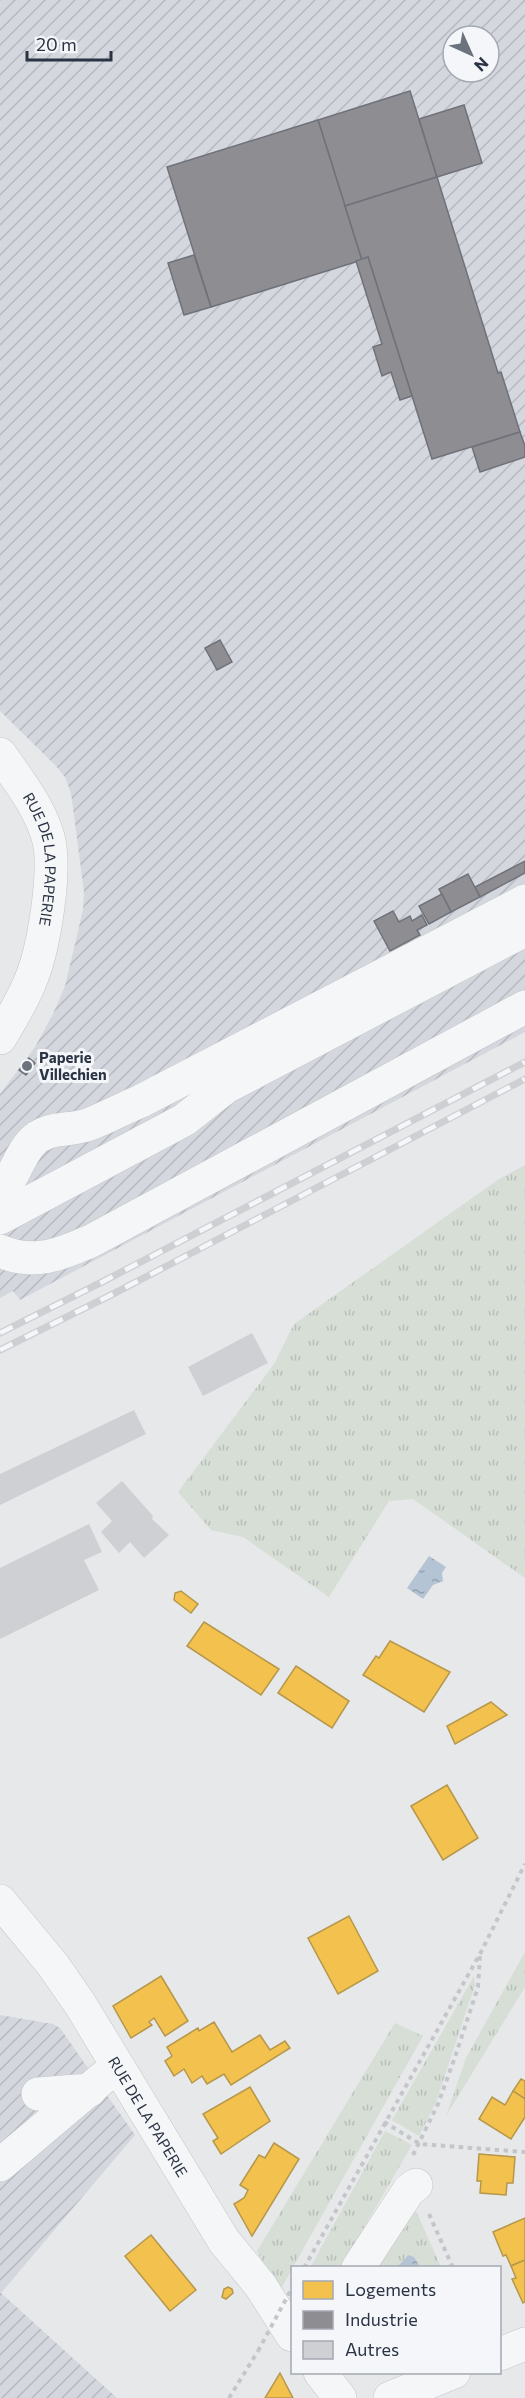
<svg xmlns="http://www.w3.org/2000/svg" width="525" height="2398" viewBox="0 0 525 2398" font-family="Commissioner,sans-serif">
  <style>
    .industrial { fill: url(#industrial-furrows); fill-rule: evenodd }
    .grass { fill: url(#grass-tufts) }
    .water { fill: url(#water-ripples) }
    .homes { fill: #f2c14e; stroke: #b6974b; stroke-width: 1.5 }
    .industry { fill: #8d8d92; stroke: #70727b; stroke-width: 1.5 }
    .building { fill: #ced0d3 }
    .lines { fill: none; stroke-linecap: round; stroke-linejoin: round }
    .minor-casing { stroke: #c4c6c8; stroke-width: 34 }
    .path { stroke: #c5c6ca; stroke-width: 4; stroke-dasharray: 4.5 4.5; stroke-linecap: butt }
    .minor { stroke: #f5f6f7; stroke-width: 33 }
    .rail-casing { stroke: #cecfd2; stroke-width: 7 }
    .rail { stroke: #f4f6f9; stroke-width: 4.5; stroke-dasharray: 14; stroke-linecap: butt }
    .path-bridge { stroke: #c5c6ca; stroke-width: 4; stroke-dasharray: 4.5 4.5; stroke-linecap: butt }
    .poi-dot { fill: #6c737f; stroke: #f4f6f9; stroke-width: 2 }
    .labels { text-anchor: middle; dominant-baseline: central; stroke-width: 6; stroke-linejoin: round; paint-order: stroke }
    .street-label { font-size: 15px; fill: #2b3445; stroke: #f4f6f9 }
    .poi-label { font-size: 15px; font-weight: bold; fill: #2b3445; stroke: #f4f6f9; text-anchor: start }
  </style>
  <defs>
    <pattern id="industrial-furrows" width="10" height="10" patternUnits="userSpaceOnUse" patternTransform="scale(1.5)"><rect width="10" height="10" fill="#d4d7dd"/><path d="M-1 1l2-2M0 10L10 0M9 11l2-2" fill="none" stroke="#b6b9bf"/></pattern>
    <pattern id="grass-tufts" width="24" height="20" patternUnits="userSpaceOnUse" patternTransform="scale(1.5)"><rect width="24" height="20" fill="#d6ded6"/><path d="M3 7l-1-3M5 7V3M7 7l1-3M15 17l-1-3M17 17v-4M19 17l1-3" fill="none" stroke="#b8bfb9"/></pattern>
    <pattern id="water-ripples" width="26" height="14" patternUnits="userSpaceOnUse" patternTransform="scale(1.5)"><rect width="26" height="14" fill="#b4c4d5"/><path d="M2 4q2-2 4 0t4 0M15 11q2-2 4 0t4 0" fill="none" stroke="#93a0af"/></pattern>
  </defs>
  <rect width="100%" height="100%" fill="#e6e8ea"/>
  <g class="industrial">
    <path d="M0,0H525V1032L20,1300L13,1291L0,1298V1094L35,1047L53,1014L65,986L83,910L84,892L71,793L65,777L56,766L0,711ZM453,36H489V72H453Z"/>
    <polygon points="0,2015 53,2024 60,2028 135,2135 1,2293 117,2398 0,2398"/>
  </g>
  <g class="grass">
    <polygon points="525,1165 525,1578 413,1499 389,1501 329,1597 243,1537 211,1530 178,1492 274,1364 294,1324 499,1179"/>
    <polygon points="525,1952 525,1987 446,2116 466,2058"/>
    <polygon points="474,1976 475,1985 436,2102 419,2136 392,2120"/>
    <polygon points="395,2023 423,2036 279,2292 257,2251"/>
    <polygon points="385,2131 412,2145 341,2267 310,2268"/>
    <polygon points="403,2208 417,2213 441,2267 364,2268"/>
  </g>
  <g class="water">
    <polygon points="429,1556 446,1567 442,1573 443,1581 433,1585 423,1599 407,1588"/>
    <polygon points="409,2255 414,2257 420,2267 397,2267"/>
  </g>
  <g class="homes">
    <polygon points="181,1591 198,1604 191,1613 174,1600 175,1593"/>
    <polygon points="204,1622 279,1669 261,1695 187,1646"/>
    <polygon points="390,1641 450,1672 424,1712 363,1675 376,1656 379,1658"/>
    <polygon points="296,1666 349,1701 332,1728 278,1693"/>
    <polygon points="491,1702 507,1715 455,1744 447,1726"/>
    <polygon points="447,1785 478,1838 443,1860 411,1806"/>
    <polygon points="349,1916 378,1971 338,1994 308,1938"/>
    <polygon points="161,1976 188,2021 165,2036 154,2018 149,2022 152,2025 131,2038 113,2006"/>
    <polygon points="214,2022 232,2052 260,2035 270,2050 285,2041 290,2048 231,2085 224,2074 207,2084 202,2076 192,2083 184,2069 174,2076 165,2061 172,2056 167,2047 198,2028 199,2031"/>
    <polygon points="521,2079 525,2081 525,2099 513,2091"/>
    <polygon points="250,2087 270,2121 221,2154 213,2141 218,2138 203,2114"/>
    <polygon points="513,2091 525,2099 525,2117 511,2139 479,2119 492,2097 505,2105"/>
    <polygon points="274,2143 299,2159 252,2236 234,2204 244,2198 248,2190 240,2185 259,2155 265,2158"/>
    <polygon points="479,2154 515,2157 513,2183 507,2183 506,2195 480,2193 481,2181 477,2181"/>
    <polygon points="525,2218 525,2260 511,2266 506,2255 503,2256 493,2232"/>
    <polygon points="151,2235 196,2290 170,2311 125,2256"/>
    <polygon points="525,2260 525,2302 523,2303 512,2279 516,2278 511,2266"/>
    <polygon points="228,2287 232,2289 233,2293 226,2299 222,2297 224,2289"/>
    <polygon points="280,2373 293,2398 265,2398"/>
  </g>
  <g class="industry">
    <polygon points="410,91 437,177 345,206 318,120"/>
    <polygon points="464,105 482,163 437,177 419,119"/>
    <polygon points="318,120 362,260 211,307 167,167"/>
    <polygon points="437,177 498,373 501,372 520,432 432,459 368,257 362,260 345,206"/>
    <polygon points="194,255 211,307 184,315 168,263"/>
    <polygon points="368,257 412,396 400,400 391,372 382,376 373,347 382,344 356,261"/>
    <polygon points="520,432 525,446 525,457 480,472 472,447"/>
    <polygon points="220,640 232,662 217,670 205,648"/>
    <polygon points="525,861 525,873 480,897 475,887"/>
    <polygon points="468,874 480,897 451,912 439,889"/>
    <polygon points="442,894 451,912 429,924 419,906"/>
    <polygon points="393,911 399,922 410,916 412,921 422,915 427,925 417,930 420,935 390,951 374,921"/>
    <polygon points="29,1058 35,1063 26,1075 19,1070"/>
  </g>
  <g class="building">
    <polygon points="252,1333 268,1363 203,1396 188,1367"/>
    <polygon points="134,1410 146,1434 0,1505 0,1474"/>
    <polygon points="122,1481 153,1516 152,1519 169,1535 144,1558 130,1542 119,1553 101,1532 112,1521 96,1503"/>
    <polygon points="89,1524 102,1552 84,1560 99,1590 0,1639 0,1568"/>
  </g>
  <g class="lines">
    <defs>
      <g id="minor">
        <path id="s1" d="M0,754C18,780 39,806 48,837C57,869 44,946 32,977C24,998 12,1018 0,1038"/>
        <path d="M0,1194C14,1178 19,1156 31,1143C47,1125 70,1132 90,1124C108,1117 124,1108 141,1101L525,901"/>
        <polyline points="0,1218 184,1120 226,1087 525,930"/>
        <path d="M0,1251C34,1266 61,1254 93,1240L525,1007"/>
        <path id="s2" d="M0,1901L53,1965L80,2004L224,2241L260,2285L292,2335"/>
        <polyline points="38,2094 90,2090"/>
        <polyline points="0,2165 117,2066"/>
        <polyline points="358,2268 409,2190 416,2185"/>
        <polyline points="500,2354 525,2344"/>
        <polyline points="320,2372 340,2398"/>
        <polyline points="390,2398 454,2372"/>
      </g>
    </defs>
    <use href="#minor" class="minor-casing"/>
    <g class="path">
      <polyline points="384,2122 420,2144 525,2152"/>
      <polyline points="413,2155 438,2104 455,2057 478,1987 480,1956"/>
      <polyline points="429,2214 453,2268"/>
      <polyline points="304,2268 481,1952 525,1864"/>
      <polyline points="229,2398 258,2351"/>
    </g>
    <use href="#minor" class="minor"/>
    <defs>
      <g id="rail">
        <polyline points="0,1333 106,1280 525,1062"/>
        <polyline points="0,1350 113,1294 525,1079"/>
      </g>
    </defs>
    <use href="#rail" class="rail-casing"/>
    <use href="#rail" class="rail"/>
    <polyline class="path-bridge" points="258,2351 292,2288"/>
  </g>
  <circle class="poi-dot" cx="27" cy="1066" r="6"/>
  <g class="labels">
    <g class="street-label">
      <text stroke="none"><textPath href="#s1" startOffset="117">RUE DE LA PAPERIE</textPath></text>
      <text stroke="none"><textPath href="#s2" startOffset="262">RUE DE LA PAPERIE</textPath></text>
    </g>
    <g class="poi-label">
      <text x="39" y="1057">Paperie<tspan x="39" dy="17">Villechien</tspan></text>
    </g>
  </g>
  <rect x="291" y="2266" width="210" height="108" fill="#f4f6f9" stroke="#a4a8b1" stroke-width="1.5"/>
  <rect x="303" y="2281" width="30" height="18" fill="#f2c14e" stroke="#a4a8b1" stroke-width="1.5"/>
  <text x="345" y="2296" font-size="18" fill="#2b3445">Logements</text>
  <rect x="303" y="2311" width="30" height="18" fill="#8d8d92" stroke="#a4a8b1" stroke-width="1.5"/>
  <text x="345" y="2326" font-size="18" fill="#2b3445">Industrie</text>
  <rect x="303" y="2341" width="30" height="18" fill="#ced0d3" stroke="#a4a8b1" stroke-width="1.5"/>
  <text x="345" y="2356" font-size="18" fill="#2b3445">Autres</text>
  <g transform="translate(471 54) rotate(135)"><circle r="28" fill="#f4f6f9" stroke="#a4a8b1" stroke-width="1.5"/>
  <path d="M0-4.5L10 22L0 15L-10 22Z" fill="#6c737f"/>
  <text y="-9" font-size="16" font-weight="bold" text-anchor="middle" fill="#2b3445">N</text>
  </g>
  <path d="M27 51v9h84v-9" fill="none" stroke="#2b3445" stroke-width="3"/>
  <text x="36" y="51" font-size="18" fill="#2b3445" stroke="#f4f6f9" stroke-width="4.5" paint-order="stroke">20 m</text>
</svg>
